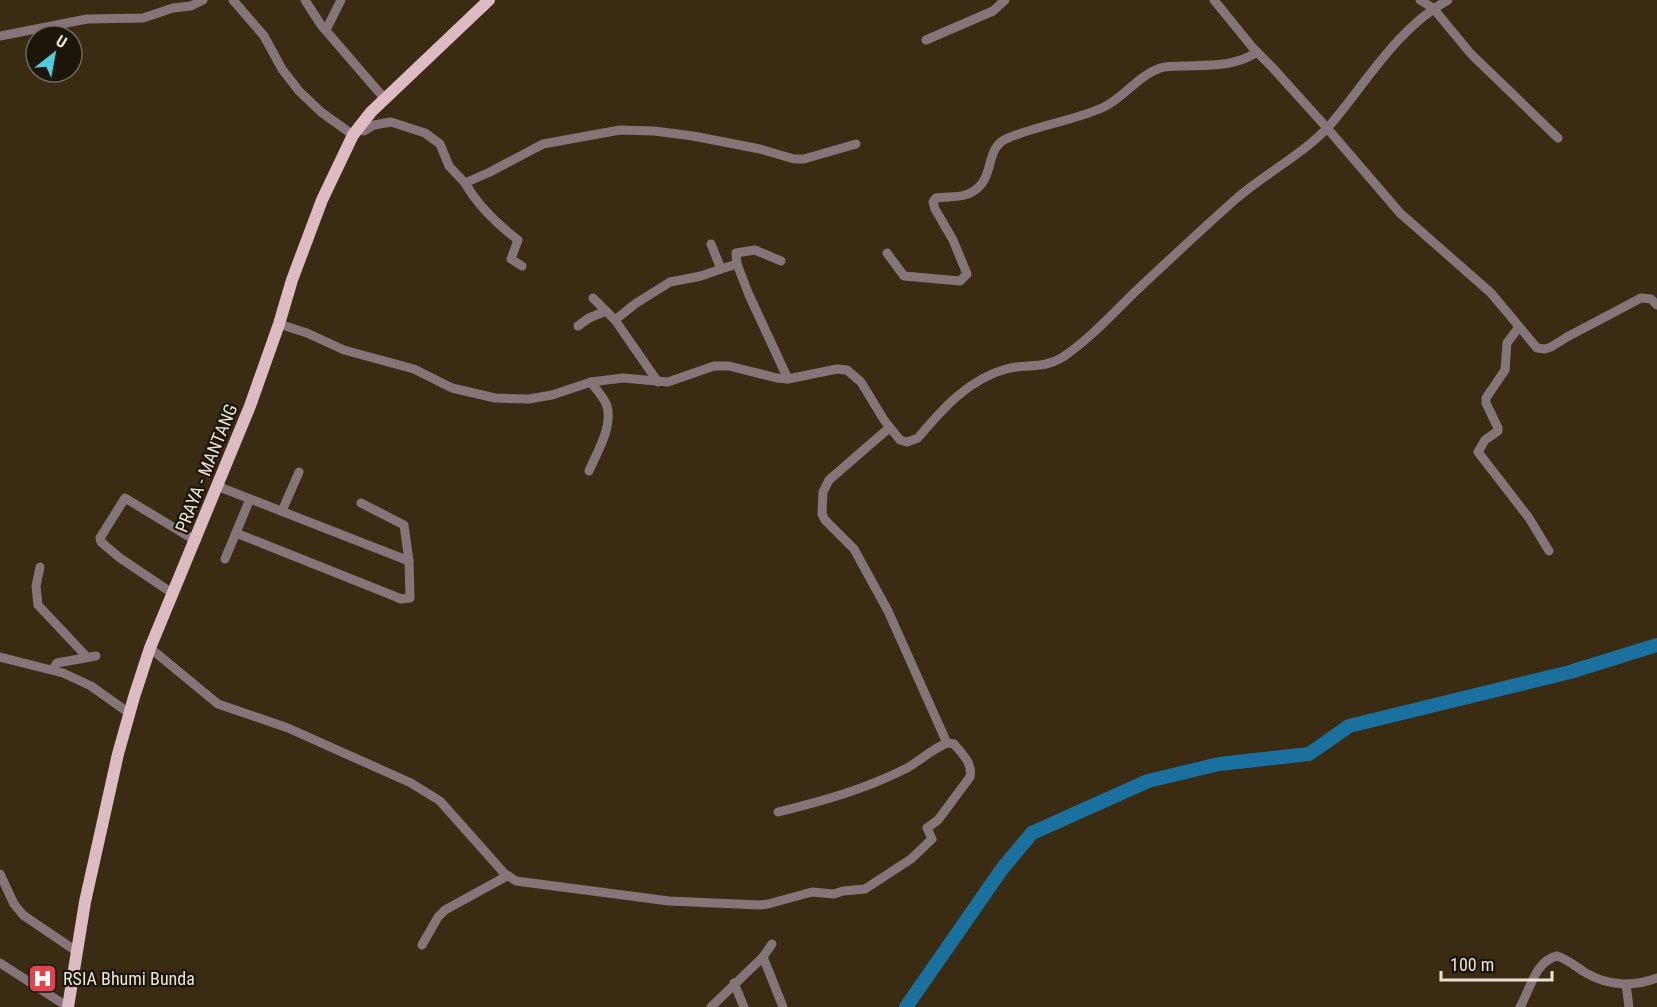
<svg xmlns="http://www.w3.org/2000/svg" width="1657" height="1007" viewBox="0 0 1657 1007" font-family="'Roboto Condensed',sans-serif">
  <style>
    .lines { fill: none; stroke-linecap: round; stroke-linejoin: round }
    .river { stroke: #1b719d; stroke-width: 14 }
    .minor { stroke: #857578; stroke-width: 9 }
    .major { stroke: #dcbcc2; stroke-width: 12 }
    .labels { text-anchor: middle; dominant-baseline: central; stroke-width: 4.5; stroke-linejoin: round; paint-order: stroke }
    .street-label { font-size: 18px; fill: #ebe3d4; stroke: #1b150a }
    .poi-label { font-size: 18px; fill: #ebe3d4; stroke: #1b150a; text-anchor: start }
  </style>
  <rect width="100%" height="100%" fill="#392c13"/>
  <g class="lines">
    <polyline class="river" points="906,1007 1002,869 1032,833 1148,781 1219,764 1309,754 1349,726 1570,672 1657,645"/>
    <g class="minor">
      <polyline points="233,0 264,36 282,69 299,91 321,112 353,135"/>
      <polyline points="305,0 321,25 384,98"/>
      <polyline points="1214,0 1253,48 1272,67 1327,128 1400,213 1491,293 1537,348 1545,349 1551,347 1567,337 1641,298 1651,299 1657,305"/>
      <polyline points="1420,0 1433,8 1471,54 1558,138"/>
      <polyline points="326,30 341,0"/>
      <polyline points="0,36 87,19 143,18 173,8 191,6 203,0"/>
      <polyline points="926,40 993,11 1005,0"/>
      <polyline points="357,129 364,131 374,125 391,122 425,133 440,144 449,166 465,183 490,172 543,144 620,130 654,131 693,136 760,149 794,159 804,159 856,144"/>
      <path d="M465,183C478,206 497,224 518,240L511,259L522,266"/>
      <polyline points="711,244 721,269 737,264 749,295 788,379"/>
      <path d="M887,253L904,276L960,281L967,274L953,240L935,209L933,202L936,198C946,196 959,198 968,194C998,182 982,148 1008,138C1039,125 1073,121 1104,107C1124,97 1138,76 1160,68C1167,66 1175,66 1182,66C1209,65 1235,67 1257,52"/>
      <polyline points="737,264 736,253 755,250 781,261"/>
      <polyline points="593,298 615,320 658,382"/>
      <polyline points="615,320 635,304 670,282 701,276 721,269"/>
      <path d="M279,324L307,333L344,350L414,369L452,388L495,398L529,399L552,395L591,382L623,378L668,382L714,366H729L777,378L788,379L837,369L847,370L861,382L884,420L900,440L907,442L918,438C942,409 969,379 1006,369C1027,363 1042,370 1063,357C1091,338 1113,313 1137,290C1170,259 1203,228 1237,198C1266,173 1305,153 1330,125C1367,82 1397,28 1448,0"/>
      <polyline points="578,326 589,318 606,311"/>
      <polyline points="1519,327 1507,343 1505,370 1486,398 1486,403 1498,428 1498,431 1485,440 1478,452 1529,518 1549,551"/>
      <path d="M589,471C597,452 613,427 607,406C604,397 596,390 591,382"/>
      <polyline points="217,486 409,561"/>
      <polyline points="282,511 299,472"/>
      <polyline points="236,533 394,596 401,599 410,598 409,561 404,525 361,503"/>
      <polyline points="225,559 250,499"/>
      <polyline points="40,567 36,586 38,605 86,656"/>
      <polyline points="172,593 120,558 101,542 100,538 125,498 196,541"/>
      <path d="M150,648L218,704L288,728L411,783L440,801L504,873L516,881L669,901L760,905L768,904L812,892L834,894L843,891L865,889L911,859L932,839L927,828L938,820L970,777C973,763 962,754 954,744L947,743L888,611L854,549L825,520L822,514L823,492L829,480L889,428"/>
      <polyline points="0,657 63,673 91,686 129,713"/>
      <polyline points="53,669 57,663 96,656"/>
      <path d="M778,812C823,801 866,789 907,768C921,760 932,749 947,743"/>
      <polyline points="0,874 14,904 23,915 76,951"/>
      <polyline points="422,945 438,917 445,910 507,876"/>
      <polyline points="763,957 783,1007"/>
      <polyline points="0,963 68,1007"/>
      <polyline points="734,983 744,1007"/>
      <polyline points="1626,984 1629,1007"/>
      <polyline points="711,1007 763,957 772,944"/>
      <path d="M1520,1007C1530,990 1535,961 1557,956C1569,960 1576,967 1586,973C1608,986 1634,987 1657,978"/>
    </g>
    <polyline class="major" points="68,1007 85,902 118,754 134,697 150,648 250,406 279,324 292,280 322,200 353,135 371,112 489,0"/>
  </g>
  <defs>
    <symbol id="hospital-square" viewBox="-11 -11 22 22"><rect x="-9" y="-9" width="18" height="18" rx="4" fill="#e0444e" stroke="#1b150a"/><path d="M-5-5h3v3.5h4V-5h3V5h-3V1.5h-4V5h-3Z" fill="#fff"/></symbol>
  </defs>
  <g fill-rule="evenodd">
    <use href="#hospital-square" x="26" y="962" width="33" height="33"/>
  </g>
  <g class="labels">
    <g class="street-label">
      <text transform="translate(206 468) rotate(-68)">PRAYA - MANTANG</text>
    </g>
    <g class="poi-label">
      <text x="63" y="978">RSIA Bhumi Bunda</text>
    </g>
  </g>
  <g transform="translate(54 54) rotate(31)"><circle r="28" fill="#1b150a" stroke="#6e675b" stroke-width="1.5"/>
  <path d="M0-4.5L10 22L0 15L-10 22Z" fill="#54cadd"/>
  <text y="-9" font-size="16" font-weight="bold" text-anchor="middle" fill="#ebe3d4">U</text>
  </g>
  <path d="M1441 971v9h111v-9" fill="none" stroke="#ebe3d4" stroke-width="3"/>
  <text x="1450" y="971" font-size="18" fill="#ebe3d4" stroke="#1b150a" stroke-width="4.5" paint-order="stroke">100 m</text>
</svg>
